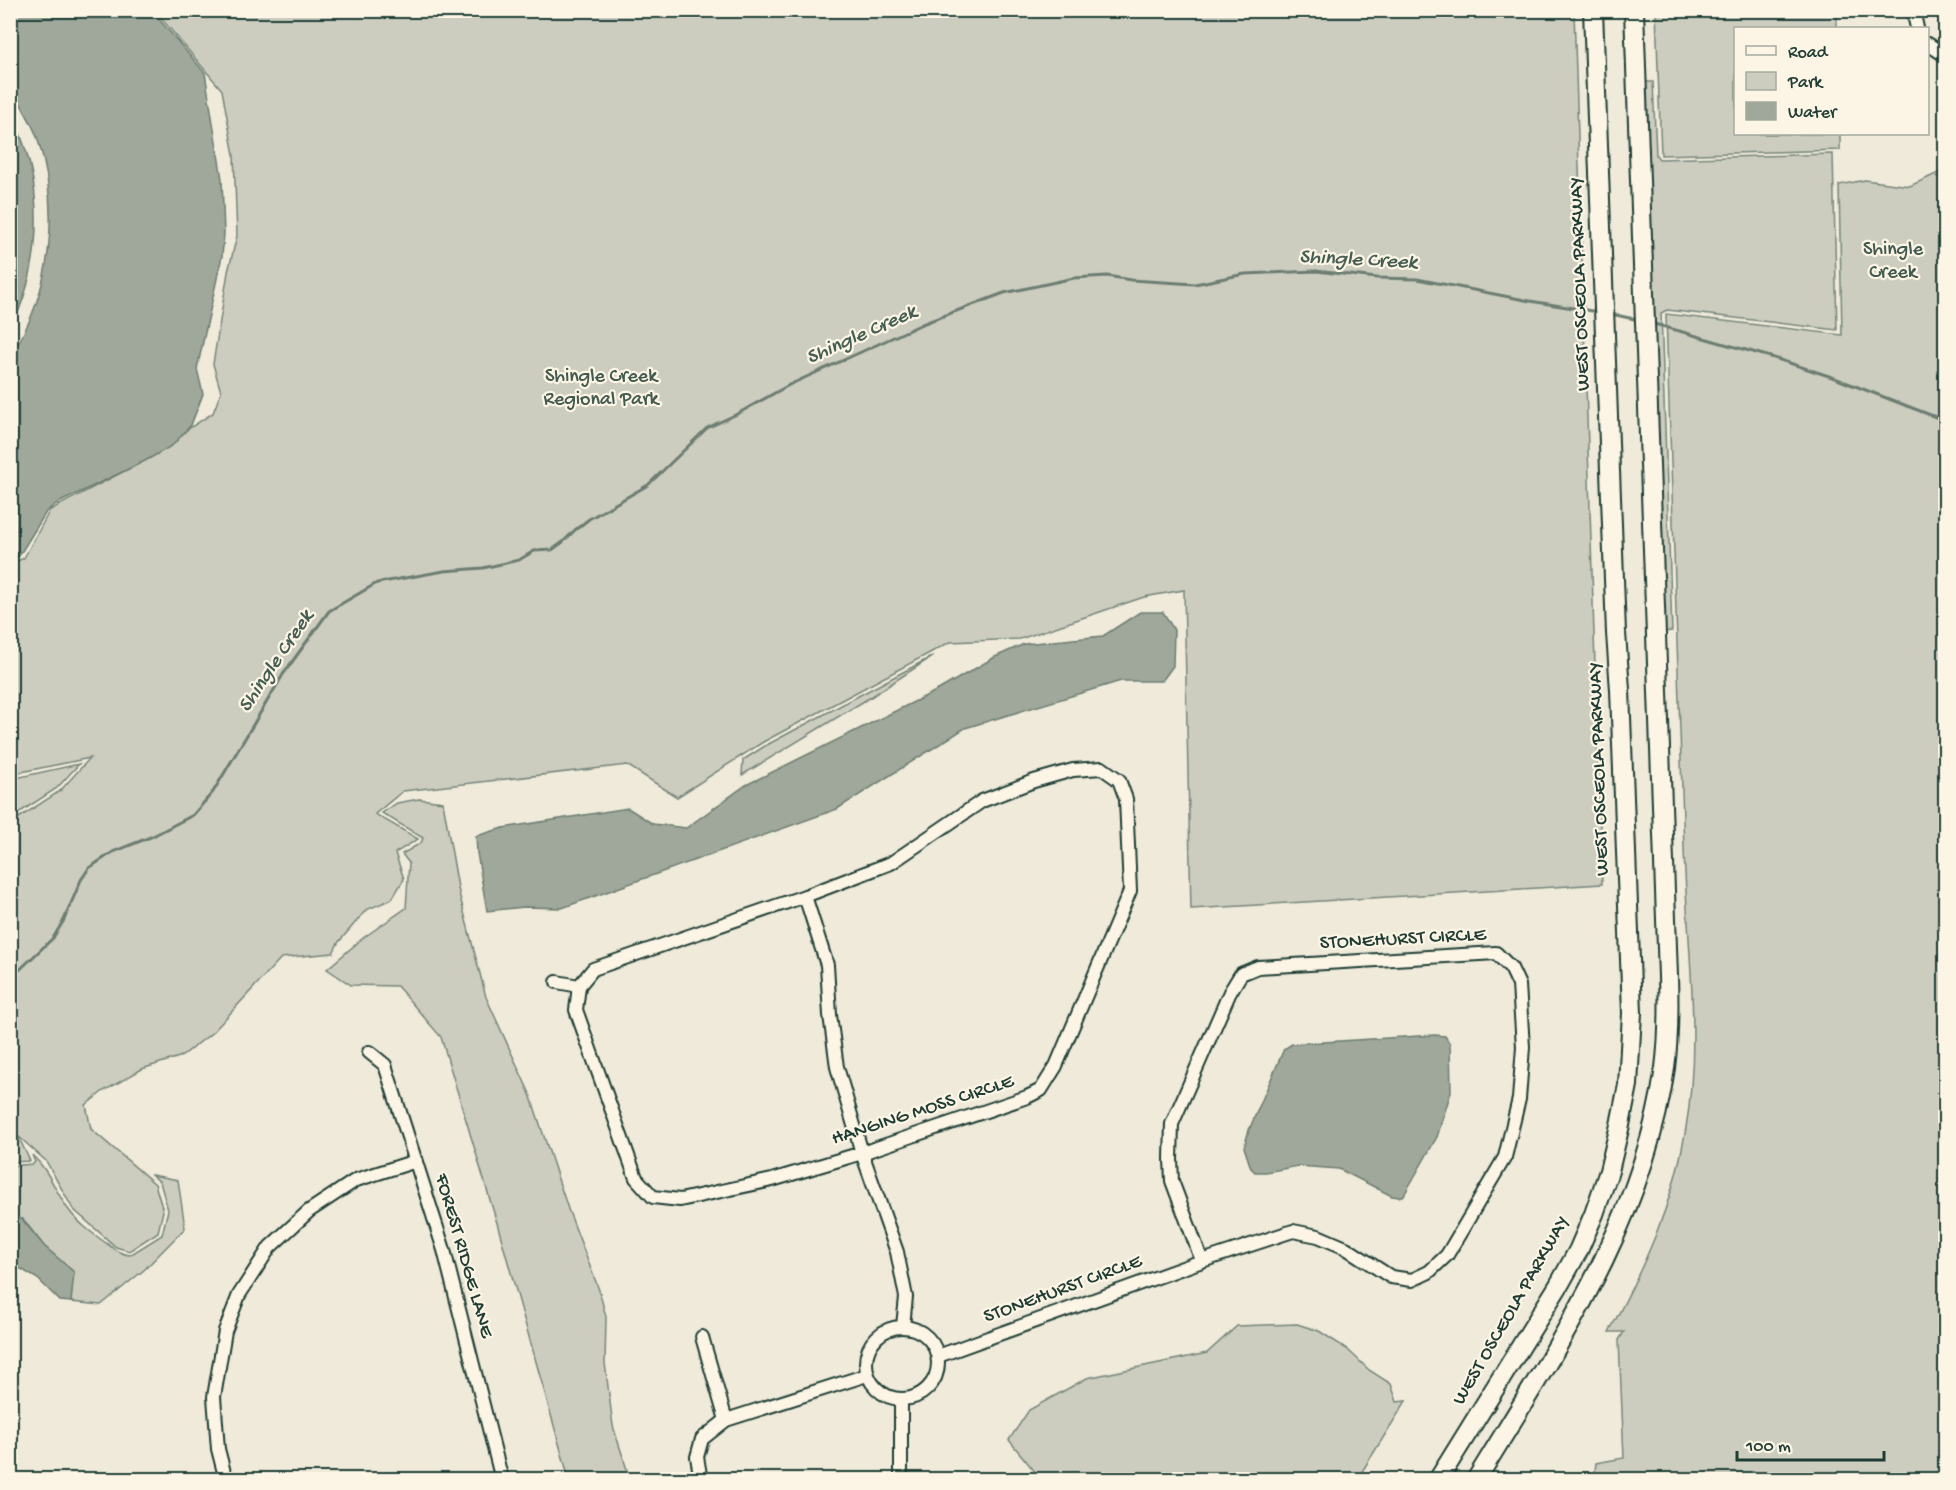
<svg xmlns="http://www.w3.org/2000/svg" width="1956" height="1490" viewBox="0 0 1956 1490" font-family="'Gochi Hand',sans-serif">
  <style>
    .green { fill: #cccdbf; stroke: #76857a; stroke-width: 1.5 }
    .water { fill: #9fa89a; stroke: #6c7d71; stroke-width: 1.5 }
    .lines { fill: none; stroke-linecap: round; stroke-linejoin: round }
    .stream { stroke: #6c7d71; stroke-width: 3 }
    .street-casing { stroke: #1f3d34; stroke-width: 16 }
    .primary-casing { stroke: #1f3d34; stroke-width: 22 }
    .street { stroke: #fcf5e5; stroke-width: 12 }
    .primary { stroke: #fcf5e5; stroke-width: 18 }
    .labels { text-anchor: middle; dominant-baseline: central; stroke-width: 4.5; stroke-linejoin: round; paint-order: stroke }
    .park-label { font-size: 20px; fill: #425a50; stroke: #fcf5e5 }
    .street-label { font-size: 20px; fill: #1f3d34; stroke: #fcf5e5 }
    .water-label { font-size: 21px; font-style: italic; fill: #455d53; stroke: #fcf5e5 }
  </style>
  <rect width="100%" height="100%" fill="#efeada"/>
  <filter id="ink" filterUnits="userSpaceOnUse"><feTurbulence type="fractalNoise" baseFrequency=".0167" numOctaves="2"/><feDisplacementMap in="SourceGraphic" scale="12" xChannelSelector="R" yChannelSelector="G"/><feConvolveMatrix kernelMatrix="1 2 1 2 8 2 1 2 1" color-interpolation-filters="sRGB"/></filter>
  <g filter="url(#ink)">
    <g class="green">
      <polygon points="155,11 1574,11 1602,884 1191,909 1184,590 1144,597 1020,639 950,642 763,742 677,797 627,765 403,791 375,814 418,839 395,853 404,879 392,899 366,910 338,943 333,953 281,958 213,1032 182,1056 142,1069 102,1092 86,1105 91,1129 155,1184 163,1211 158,1232 129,1251 116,1247 73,1209 46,1161 18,1136 30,1161 11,1162 11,823 60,791 90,758 11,774 11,564 24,558 50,510 155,455 188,429 213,413 221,392 213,364 228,272 237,236 234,155 222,90"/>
      <polygon points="1656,11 1837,11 1837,28 1736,28 1736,134 1840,134 1840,150 1661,155"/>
      <polygon points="1642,82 1653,82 1656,155 1659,159 1833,154 1837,330 1667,310 1661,313 1672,631 1662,632"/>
      <path d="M1945,170V1479H1594L1596,1463L1624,1458L1619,1340L1624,1332H1609C1644,1267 1672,1207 1685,1134C1702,1039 1687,944 1684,849C1678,671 1672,492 1666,314L1842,335L1839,185L1865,180L1910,186Z"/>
      <polygon points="933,656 874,695 742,775 743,760 765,746"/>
      <polygon points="79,764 57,788 11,818 11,779"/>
      <polygon points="419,799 443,802 459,893 486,997 530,1094 568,1209 599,1290 606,1317 605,1363 613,1426 630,1479 569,1479 497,1223 441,1037 397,986 351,985 327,969 363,938 406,908 409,863 402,854 421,843 423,838 382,813 397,803"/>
      <path d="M32,1155C49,1170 55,1191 68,1209C78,1223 92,1233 106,1243C114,1249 120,1254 130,1255L162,1235L168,1210L160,1182L152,1175L178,1180L185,1228L144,1270L101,1305L71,1302L73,1272L44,1246L23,1219L11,1218L10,1166L33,1164L35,1162Z"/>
      <polygon points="1297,1324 1319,1331 1347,1349 1369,1370 1391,1384 1397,1402 1406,1401 1358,1478 1041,1479 1009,1440 1029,1410 1087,1378 1207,1353 1237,1326"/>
    </g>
    <g class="water">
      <path d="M10,11H152L205,73L222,179L224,234L222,256L197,369L203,394L191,425L173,445L145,461L56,504L46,512L19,556L11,560V355C52,292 61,208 37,137C31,119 16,99 11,83C9,78 10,71 10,65C10,47 10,29 10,11Z"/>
      <path d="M11,114C45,180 44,261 11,328Z"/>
      <polygon points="1140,612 1163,612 1174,630 1173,666 1162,681 1121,681 965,728 837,809 562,908 524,907 487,911 477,853 476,836 503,828 628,808 653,824 686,828 746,785 940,689 995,657 1024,644 1103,636"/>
      <polygon points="1435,1035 1445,1036 1450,1044 1451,1092 1437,1137 1404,1195 1399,1197 1392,1196 1339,1169 1298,1166 1266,1172 1255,1172 1251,1168 1244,1147 1249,1130 1284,1049 1292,1044"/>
      <polygon points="11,1218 22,1219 44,1246 74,1272 71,1302 60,1301 38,1279 11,1263"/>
    </g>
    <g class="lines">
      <g class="stream">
        <polyline points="1611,314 1639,320"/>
        <polyline points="1651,323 1774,358 1832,377 1946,421"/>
        <polyline points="10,979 53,938 64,920 81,880 89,868 113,852 153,836 193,815 213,792 284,673 329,611 377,583 444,571 483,568 519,560 534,551 552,550 563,542 575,530 589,519 648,485 707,428 737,414 789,385 922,324 1004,293 1074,278 1107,276 1131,280 1195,284 1245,274 1316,271 1377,278 1417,279 1530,301 1598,312"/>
      </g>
      <defs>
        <g id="street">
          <polyline points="1913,10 1917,28"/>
          <polyline points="1928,44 1946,56"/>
          <polygon points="1102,768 1119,780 1126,799 1130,891 1056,1066 1041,1090 1027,1097 862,1153 772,1180 680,1200 653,1197 636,1178 576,1010 579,986 593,969 805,896 891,863 982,801 1034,781 1073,770"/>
          <polyline points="805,896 827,965 830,1015 837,1067 862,1153 897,1252 906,1297 903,1326"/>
          <polyline points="557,982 579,986"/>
          <polyline points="369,1052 385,1065 444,1250 502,1480"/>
          <circle cx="902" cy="1363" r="36"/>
          <polyline points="702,1337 726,1420"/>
          <polyline points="938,1356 1202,1261 1293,1231 1318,1236 1346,1248 1391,1277 1412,1280 1429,1272 1447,1255 1505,1157 1519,1099 1523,1047 1519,985 1511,968 1496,953 1258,967 1241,974 1230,992 1172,1124 1171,1159 1172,1181 1202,1261"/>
          <polyline points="901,1400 901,1480"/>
          <polyline points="226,1480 218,1449 214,1397 225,1331 239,1295 270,1247 309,1211 356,1180 416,1161"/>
          <polyline points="701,1480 697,1457 702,1439 726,1420 867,1375"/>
        </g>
        <g id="primary">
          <polyline points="1438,1480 1559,1285 1578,1251 1594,1214 1609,1171 1620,1125 1628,1085 1632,1013 1620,690 1616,633 1593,10"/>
          <path d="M1476,1480C1556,1348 1643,1223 1665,1068C1669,1037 1669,1007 1668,976L1634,10"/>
        </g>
      </defs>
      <use href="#street" class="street-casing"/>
      <use href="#primary" class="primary-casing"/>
      <use href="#street" class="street"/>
      <use href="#primary" class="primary"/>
    </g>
  </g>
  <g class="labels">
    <g class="park-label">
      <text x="1893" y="250">Shingle<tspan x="1893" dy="23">Creek</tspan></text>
      <text x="601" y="377">Shingle Creek<tspan x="601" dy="23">Regional Park</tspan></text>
    </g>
    <g class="street-label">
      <text transform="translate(1581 284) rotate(-92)">WEST OSCEOLA PARKWAY</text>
      <text transform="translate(1600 769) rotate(-92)">WEST OSCEOLA PARKWAY</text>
      <text transform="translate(1403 940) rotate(-3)">STONEHURST CIRCLE</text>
      <text transform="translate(923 1111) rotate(-18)">HANGING MOSS CIRCLE</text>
      <text transform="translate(463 1256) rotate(74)">FOREST RIDGE LANE</text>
      <text transform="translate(1063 1290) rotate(-20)">STONEHURST CIRCLE</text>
      <text transform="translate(1512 1311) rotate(-60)">WEST OSCEOLA PARKWAY</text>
    </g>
    <g class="water-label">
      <text transform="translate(1358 261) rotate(3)">Shingle Creek</text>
      <text transform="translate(862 336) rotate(-24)">Shingle Creek</text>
      <text transform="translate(277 662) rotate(-56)">Shingle Creek</text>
    </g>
  </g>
  <rect width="1956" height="1490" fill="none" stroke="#fcf5e5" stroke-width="36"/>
  <rect x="18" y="18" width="1920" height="1454" fill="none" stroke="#1f3d34" stroke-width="2" filter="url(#ink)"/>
  <rect x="1734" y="27" width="195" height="108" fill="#fcf5e5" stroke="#a4ab9e" stroke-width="1.5"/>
  <rect x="1746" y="46" width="30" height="9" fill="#fcf5e5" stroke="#a4ab9e" stroke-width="1.5"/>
  <text x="1788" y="57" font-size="18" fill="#1f3d34">Road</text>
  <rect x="1746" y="72" width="30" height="18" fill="#cccdbf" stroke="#a4ab9e" stroke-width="1.5"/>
  <text x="1788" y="87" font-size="18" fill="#1f3d34">Park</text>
  <rect x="1746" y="102" width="30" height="18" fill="#9fa89a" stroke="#a4ab9e" stroke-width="1.5"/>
  <text x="1788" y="117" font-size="18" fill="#1f3d34">Water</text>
  <path d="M1737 1451v9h147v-9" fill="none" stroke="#1f3d34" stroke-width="3"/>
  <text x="1746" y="1451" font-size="18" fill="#1f3d34" stroke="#fcf5e5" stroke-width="4.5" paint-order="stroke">100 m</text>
</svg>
